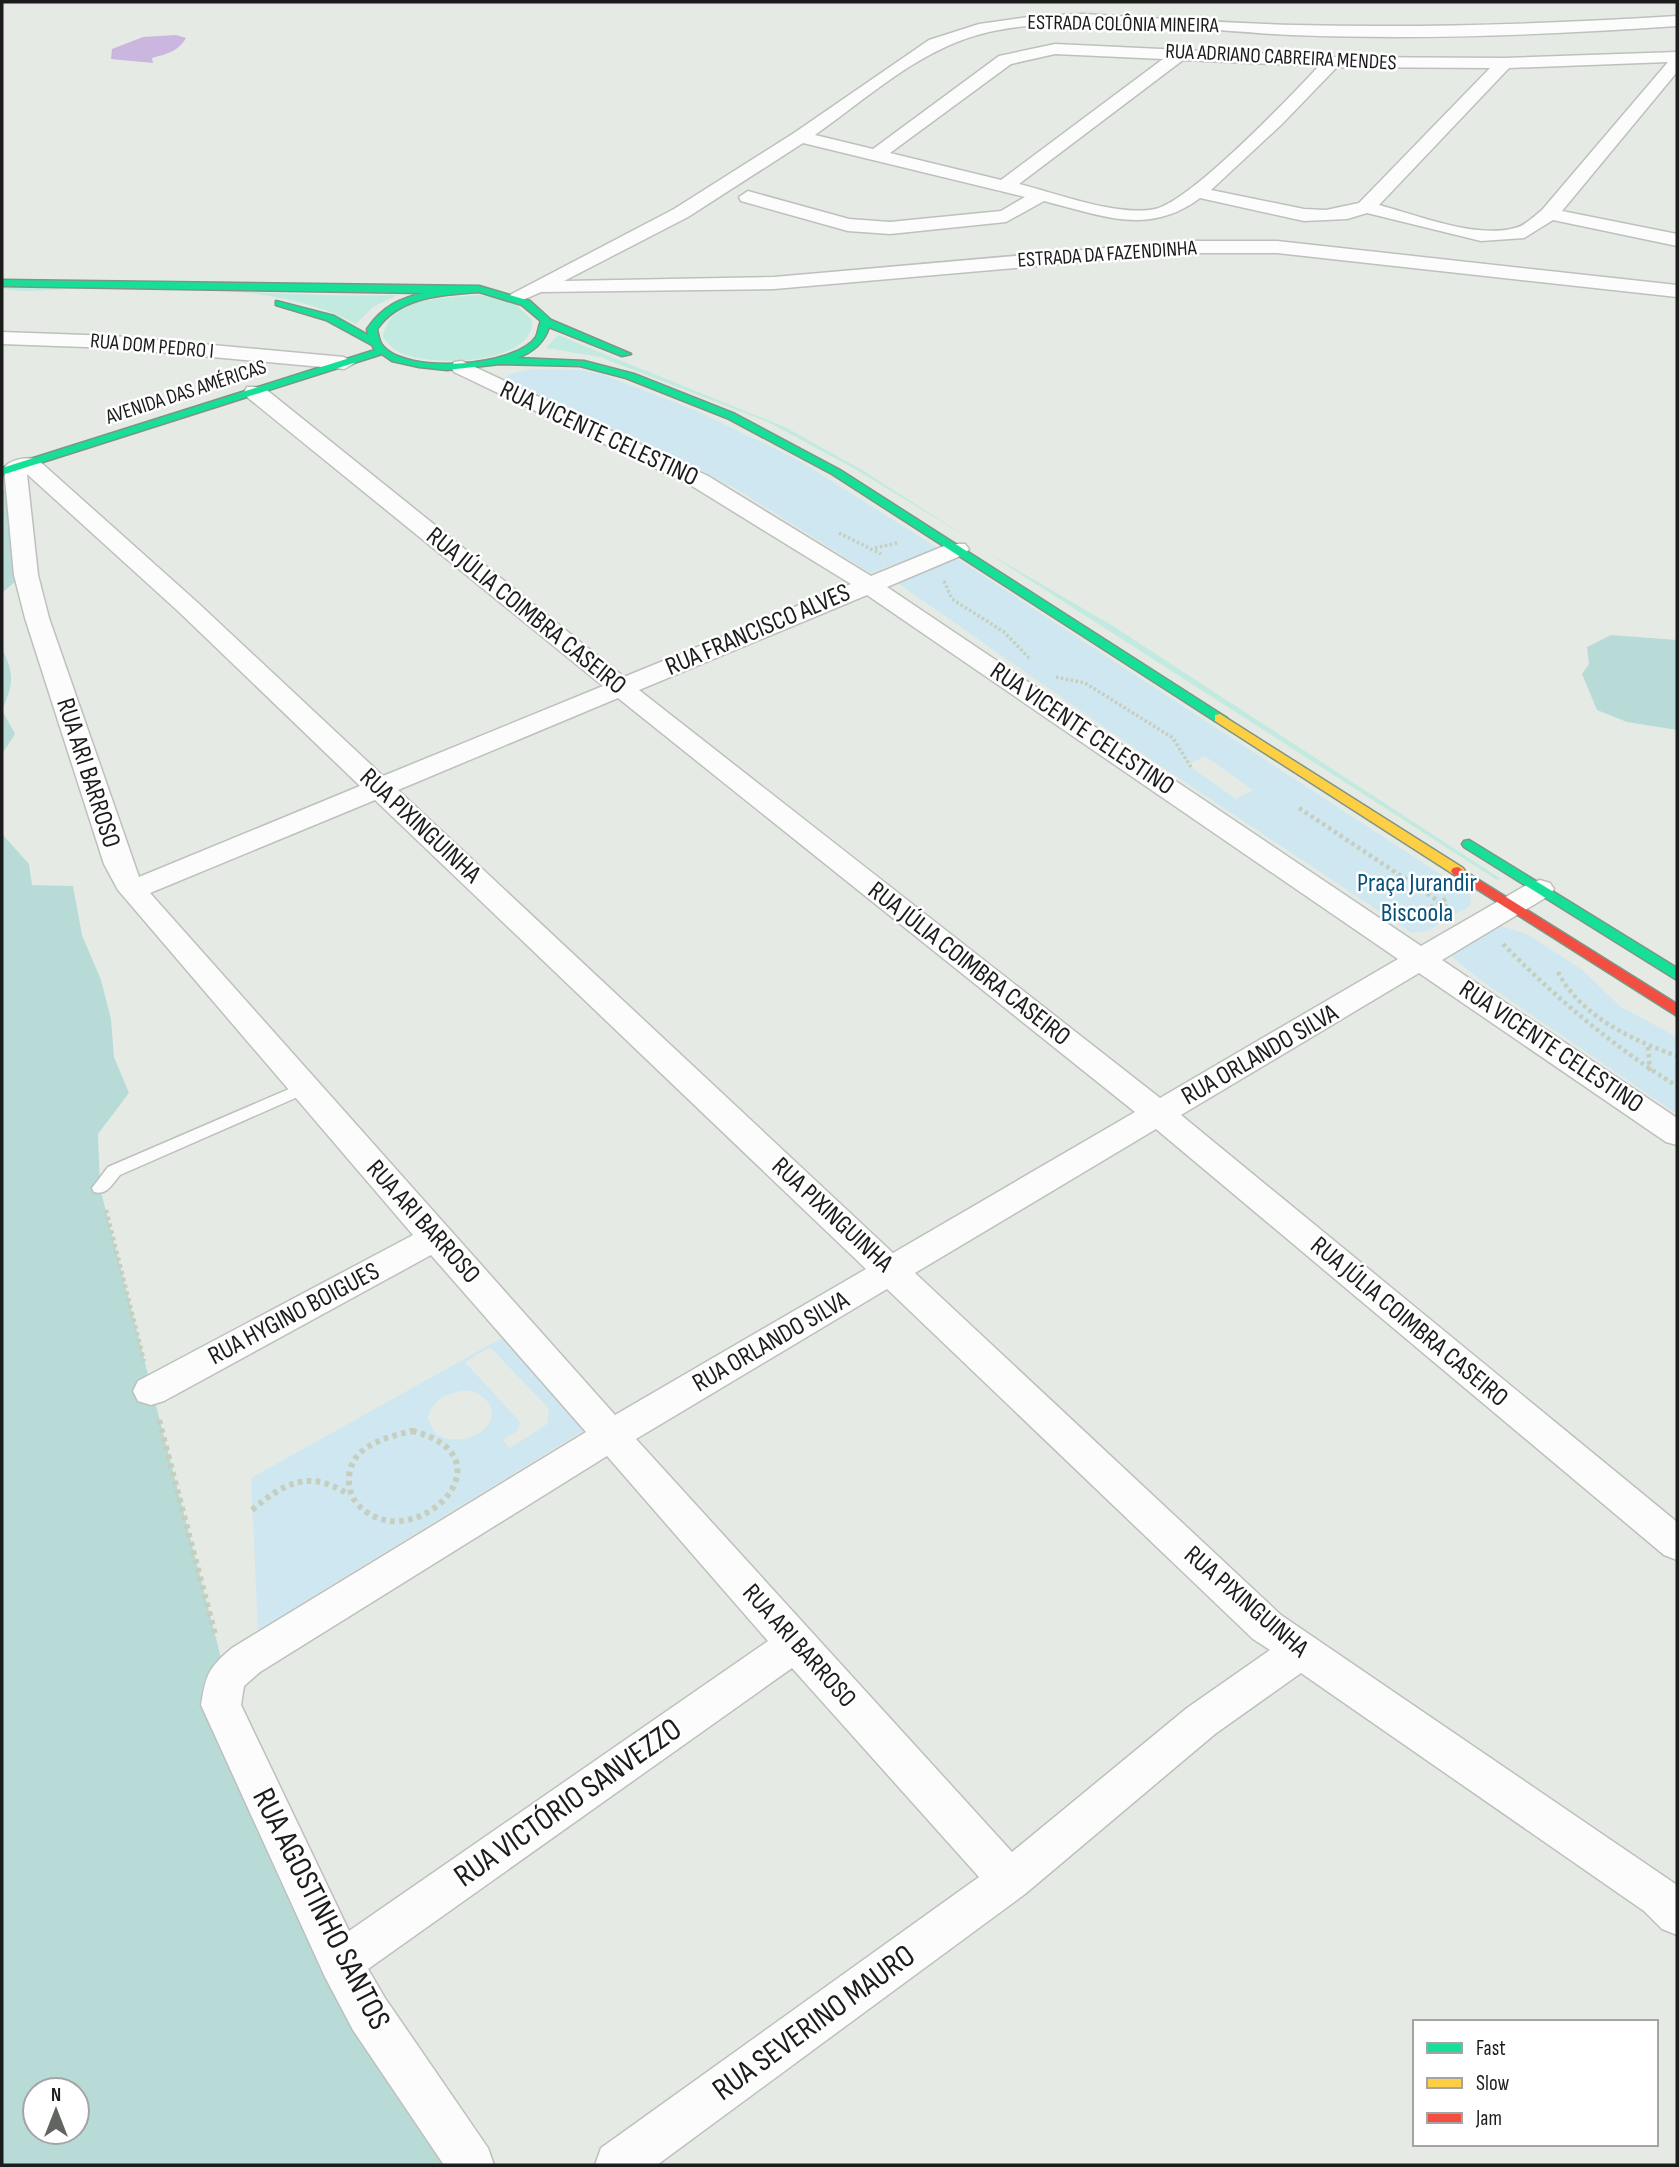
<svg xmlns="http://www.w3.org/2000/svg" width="1679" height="2167" viewBox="0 0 1679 2167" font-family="'Sofia Sans Condensed',sans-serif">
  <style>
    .grass { fill: #c2eae0 }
    .forest { fill: #b8dbd8; fill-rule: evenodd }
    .park { fill: #cee7f0; fill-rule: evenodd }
    .water { fill: #cab6df }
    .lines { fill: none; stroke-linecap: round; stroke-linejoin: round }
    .lane-casing { stroke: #bdc0bd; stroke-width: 3 }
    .street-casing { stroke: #bdc0bd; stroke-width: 3 }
    .fast-casing { stroke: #7c9585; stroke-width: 3 }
    .slow-casing { stroke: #7c9585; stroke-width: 3 }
    .jam-casing { stroke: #7c9585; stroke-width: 3 }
    .path-far2 { stroke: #c7cebe; stroke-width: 3.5; stroke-dasharray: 2.5 2.5; stroke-linecap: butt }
    .path-far1 { stroke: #c7cebe; stroke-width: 4.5; stroke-dasharray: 3.5 3.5; stroke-linecap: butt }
    .path { stroke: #c7cebe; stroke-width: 6; stroke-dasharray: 4.5 4.5; stroke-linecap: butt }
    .lane { fill: #fbfcfb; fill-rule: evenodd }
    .street { fill: #fbfcfb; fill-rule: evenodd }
    .fast { fill: #16e098; fill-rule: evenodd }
    .slow { fill: #ffcf43; fill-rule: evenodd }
    .jam { fill: #f24e42; fill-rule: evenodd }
    .labels { text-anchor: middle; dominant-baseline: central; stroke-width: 5; stroke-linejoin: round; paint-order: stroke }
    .far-street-label { font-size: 21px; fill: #1c1c1c; stroke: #fff }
    .street-label { font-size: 26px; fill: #1c1c1c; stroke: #fff }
    .park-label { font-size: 26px; fill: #08517b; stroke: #fff }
    .near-street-label { font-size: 32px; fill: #1c1c1c; stroke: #fff }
  </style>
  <rect width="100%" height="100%" fill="#e5ebe4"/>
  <g class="grass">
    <path d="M2,288C70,288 137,288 205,290C270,293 333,297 398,295L373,307L356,324C277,281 166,289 76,289C53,289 22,294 2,288Z"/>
    <path d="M479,295L514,303L532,320C537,366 420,369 394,349C390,346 386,341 383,337C390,296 445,298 479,295Z"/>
    <polygon points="558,335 787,428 862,470 970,539 855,469 768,422 600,357 546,348"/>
    <polygon points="983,550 1113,626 1501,879 1497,880"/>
  </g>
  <g class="forest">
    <polygon points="6,489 17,580 2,593 2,491"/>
    <polygon points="1611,635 1677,640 1677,730 1627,722 1597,710 1582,674 1589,664 1587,647"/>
    <path d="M2,648C14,674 14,683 2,710L15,734L2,754Z"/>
    <path d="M2,834L29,864L32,885L73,886L82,935L101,980L111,1019L114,1057L129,1093L98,1134L100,1188L226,1677L332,1973L459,2165H2ZM35,2090H77V2132H35Z"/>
  </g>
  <g class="park">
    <polygon points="533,369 580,370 604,375 697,411 798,460 938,548 870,573 735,488 502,380 510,374"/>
    <path d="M953,556L1463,889L1471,895L1470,906L1429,930L1412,933L1159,765L896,582ZM1205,756L1253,790L1236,799L1188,765Z"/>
    <polygon points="1501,926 1527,934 1581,969 1621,1007 1677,1037 1677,1114 1479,979 1451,956 1493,927"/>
    <path d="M511,1333L594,1424L258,1630L251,1478ZM490,1347L549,1409L547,1424L510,1448L503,1440L518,1430L520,1422L465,1362ZM472,1391C519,1411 473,1455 436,1434L428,1419C432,1397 452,1390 472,1391Z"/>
  </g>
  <path class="water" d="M176,35L186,38C178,52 166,54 152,58L153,63L111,59L112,49L143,37Z"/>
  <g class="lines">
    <defs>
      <path id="lane" d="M303,1083L309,1084L311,1088L309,1092L120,1175C112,1184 107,1196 94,1192L92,1188L108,1167Z"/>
      <g id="street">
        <path d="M1083,14C1154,18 1224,23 1295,25C1423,28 1550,24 1677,16V26C1549,35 1420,40 1292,35C1199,31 1069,11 981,34C919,50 866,99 815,135L873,149L999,56L1055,44L1332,57L1504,58L1677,52V72L1562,211L1677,234V246L1553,220L1524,238L1481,241L1367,213L1347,219L1304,221L1200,198C1148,237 1101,215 1044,201L1006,222L890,234L848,231L741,201L739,197L748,191L849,219L890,222L1001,211L1025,197L803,143L688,217L564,281L774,277L1185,241H1277L1677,285V297L1277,253H1185L774,289L541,292L518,302L508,296L674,209L794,133L929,40L979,24L1035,16ZM1055,54L1163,59L1001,180L890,153L1011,64ZM1183,60L1319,66C1290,97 1191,201 1155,209C1118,217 1056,193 1019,184ZM1668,62L1542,210C1534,216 1525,226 1515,228C1476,239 1417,215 1379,205L1509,68ZM1337,67L1490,68L1359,203L1326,210L1304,209L1211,190L1282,124Z"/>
        <polygon points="2,332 113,336 344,357 355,363 344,369 113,348 2,344"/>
        <path d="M462,361L708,476L871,576L949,544H965L969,549L965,554L887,587L1421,946L1530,883L1540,880L1550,883L1554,889L1550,895L1442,960L1677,1118V1145L1666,1142L1419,973L1181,1115L1677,1522V1560L1664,1555L1156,1129L915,1273L1281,1615L1674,1883L1677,1885V1935L1662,1929L1644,1911L1301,1673L1215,1734L1025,1894L657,2165H595L601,2148L979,1877L792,1668L368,1969L385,1998L488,2148L494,2165H444L353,2030L325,1977L201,1705C206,1675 208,1668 232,1648L586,1432L431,1255L164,1401L151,1405L138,1401L133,1391L138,1381L413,1235L118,890L104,864L25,618L14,575L4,468C10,459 27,457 37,459L197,602L383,776L603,686L247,397L244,392L247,387H263L624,677L851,584L692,486L454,372L451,367L454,362ZM27,474L179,612L360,786L139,877L49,618L38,575ZM867,595L1398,959L1160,1098L639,690ZM618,698L1135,1112L893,1253L398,790ZM375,800L866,1269L615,1415L150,893ZM887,1289L1253,1639L1270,1650L1187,1708L1012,1852L636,1439ZM607,1456L768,1641L349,1931L241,1705L244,1686L260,1672Z"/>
      </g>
      <g id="fast">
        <path d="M2,280L479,286L530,301L551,320L631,354L622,356L549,327C544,343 533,352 517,358L584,361L634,374L735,414L840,470L1227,718L1225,721H1215L832,474L727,418L626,378L580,366L500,364L447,370L419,367L392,361L382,354L2,475V468L375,350L372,345L326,320L276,305V301L334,316L368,335L367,329C382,307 400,298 425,293L2,286ZM479,292L522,305L541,321C539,325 538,333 536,337C516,367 404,375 382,345C379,341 378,334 377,329C400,296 442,295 479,292Z"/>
        <polygon points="1469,840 1677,968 1677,980 1464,847 1462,844 1464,841"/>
      </g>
      <polygon id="slow" points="1220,714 1463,868 1465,871 1463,874 1453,874 1215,721 1215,715"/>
      <polygon id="jam" points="1458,867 1677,1004 1677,1016 1453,874 1451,871 1453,868"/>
    </defs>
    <use href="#lane" class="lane-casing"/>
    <use href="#street" class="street-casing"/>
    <use href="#fast" class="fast-casing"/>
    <use href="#slow" class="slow-casing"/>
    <use href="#jam" class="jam-casing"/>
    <g class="path-far2">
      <polyline points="839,533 881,554"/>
      <polyline points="875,548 897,543"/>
      <polyline points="944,581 952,599 1004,632 1031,660"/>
      <polyline points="1056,677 1085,683 1173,738 1191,767"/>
    </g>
    <g class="path-far1">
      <polyline points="1299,808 1452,910"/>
      <polyline points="1412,917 1448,898"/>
      <path d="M1503,944C1556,998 1612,1046 1677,1086"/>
      <path d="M1558,972C1580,1016 1632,1040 1677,1056"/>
      <polyline points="1648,1047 1650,1071"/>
      <polyline points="106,1210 144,1361"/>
    </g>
    <g class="path">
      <polyline points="159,1420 216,1638"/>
      <path d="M412,1431C513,1456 422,1549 368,1513C357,1506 350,1497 349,1483C347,1447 383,1438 412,1431Z"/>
      <path d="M252,1510C285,1482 310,1469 349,1495"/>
    </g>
    <use href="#lane" class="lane"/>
    <use href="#street" class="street"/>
    <use href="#fast" class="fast"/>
    <use href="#slow" class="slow"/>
    <use href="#jam" class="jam"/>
  </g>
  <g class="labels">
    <g class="far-street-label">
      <text transform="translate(1123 24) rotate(1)">ESTRADA COLÔNIA MINEIRA</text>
      <text transform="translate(1281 57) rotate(3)">RUA ADRIANO CABREIRA MENDES</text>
      <text transform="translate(1107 254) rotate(-4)">ESTRADA DA FAZENDINHA</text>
      <text transform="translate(152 346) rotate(5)">RUA DOM PEDRO I</text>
      <text transform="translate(186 392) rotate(-18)">AVENIDA DAS AMÉRICAS</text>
    </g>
    <g class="street-label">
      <text transform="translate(599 434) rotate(25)">RUA VICENTE CELESTINO</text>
      <text transform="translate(526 611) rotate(39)">RUA JÚLIA COIMBRA CASEIRO</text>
      <text transform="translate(758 630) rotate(-23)">RUA FRANCISCO ALVES</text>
      <text transform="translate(1082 729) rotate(34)">RUA VICENTE CELESTINO</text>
      <text transform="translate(88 773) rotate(72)">RUA ARI BARROSO</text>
      <text transform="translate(420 826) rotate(43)">RUA PIXINGUINHA</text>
      <text transform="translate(969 964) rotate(38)">RUA JÚLIA COIMBRA CASEIRO</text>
      <text transform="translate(1551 1047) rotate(34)">RUA VICENTE CELESTINO</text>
      <text transform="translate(1260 1055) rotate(-30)">RUA ORLANDO SILVA</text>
      <text transform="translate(832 1215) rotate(43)">RUA PIXINGUINHA</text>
      <text transform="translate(423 1222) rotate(48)">RUA ARI BARROSO</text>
      <text transform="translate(294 1314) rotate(-28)">RUA HYGINO BOIGUES</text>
      <text transform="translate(1409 1322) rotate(40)">RUA JÚLIA COIMBRA CASEIRO</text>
      <text transform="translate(771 1342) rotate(-30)">RUA ORLANDO SILVA</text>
      <text transform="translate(1246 1602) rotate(41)">RUA PIXINGUINHA</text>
      <text transform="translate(799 1646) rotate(48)">RUA ARI BARROSO</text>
    </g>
    <g class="park-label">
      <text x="1417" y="883">Praça Jurandir<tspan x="1417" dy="30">Biscoola</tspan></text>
    </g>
    <g class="near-street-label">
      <text transform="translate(568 1803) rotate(-35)">RUA VICTÓRIO SANVEZZO</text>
      <text transform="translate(321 1909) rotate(63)">RUA AGOSTINHO SANTOS</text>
      <text transform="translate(814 2023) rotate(-36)">RUA SEVERINO MAURO</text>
    </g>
  </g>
  <rect width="1679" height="2167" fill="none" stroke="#1c1c1c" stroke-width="7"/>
  <rect x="1413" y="2020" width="245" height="126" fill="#ffffff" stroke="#a4a4a4" stroke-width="2"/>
  <rect x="1427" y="2043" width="35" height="10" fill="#16e098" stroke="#a4a4a4" stroke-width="2"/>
  <text x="1476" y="2055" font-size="21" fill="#1c1c1c">Fast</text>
  <rect x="1427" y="2078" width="35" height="10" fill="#ffcf43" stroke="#a4a4a4" stroke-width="2"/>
  <text x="1476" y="2090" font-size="21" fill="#1c1c1c">Slow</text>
  <rect x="1427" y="2113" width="35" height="10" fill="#f24e42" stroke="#a4a4a4" stroke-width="2"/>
  <text x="1476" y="2125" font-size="21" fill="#1c1c1c">Jam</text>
  <g transform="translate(56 2111)"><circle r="33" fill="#ffffff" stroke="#a4a4a4" stroke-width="2"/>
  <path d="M0-5L12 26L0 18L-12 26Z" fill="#626462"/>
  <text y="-10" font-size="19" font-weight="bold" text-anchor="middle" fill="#1c1c1c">N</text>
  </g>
</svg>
